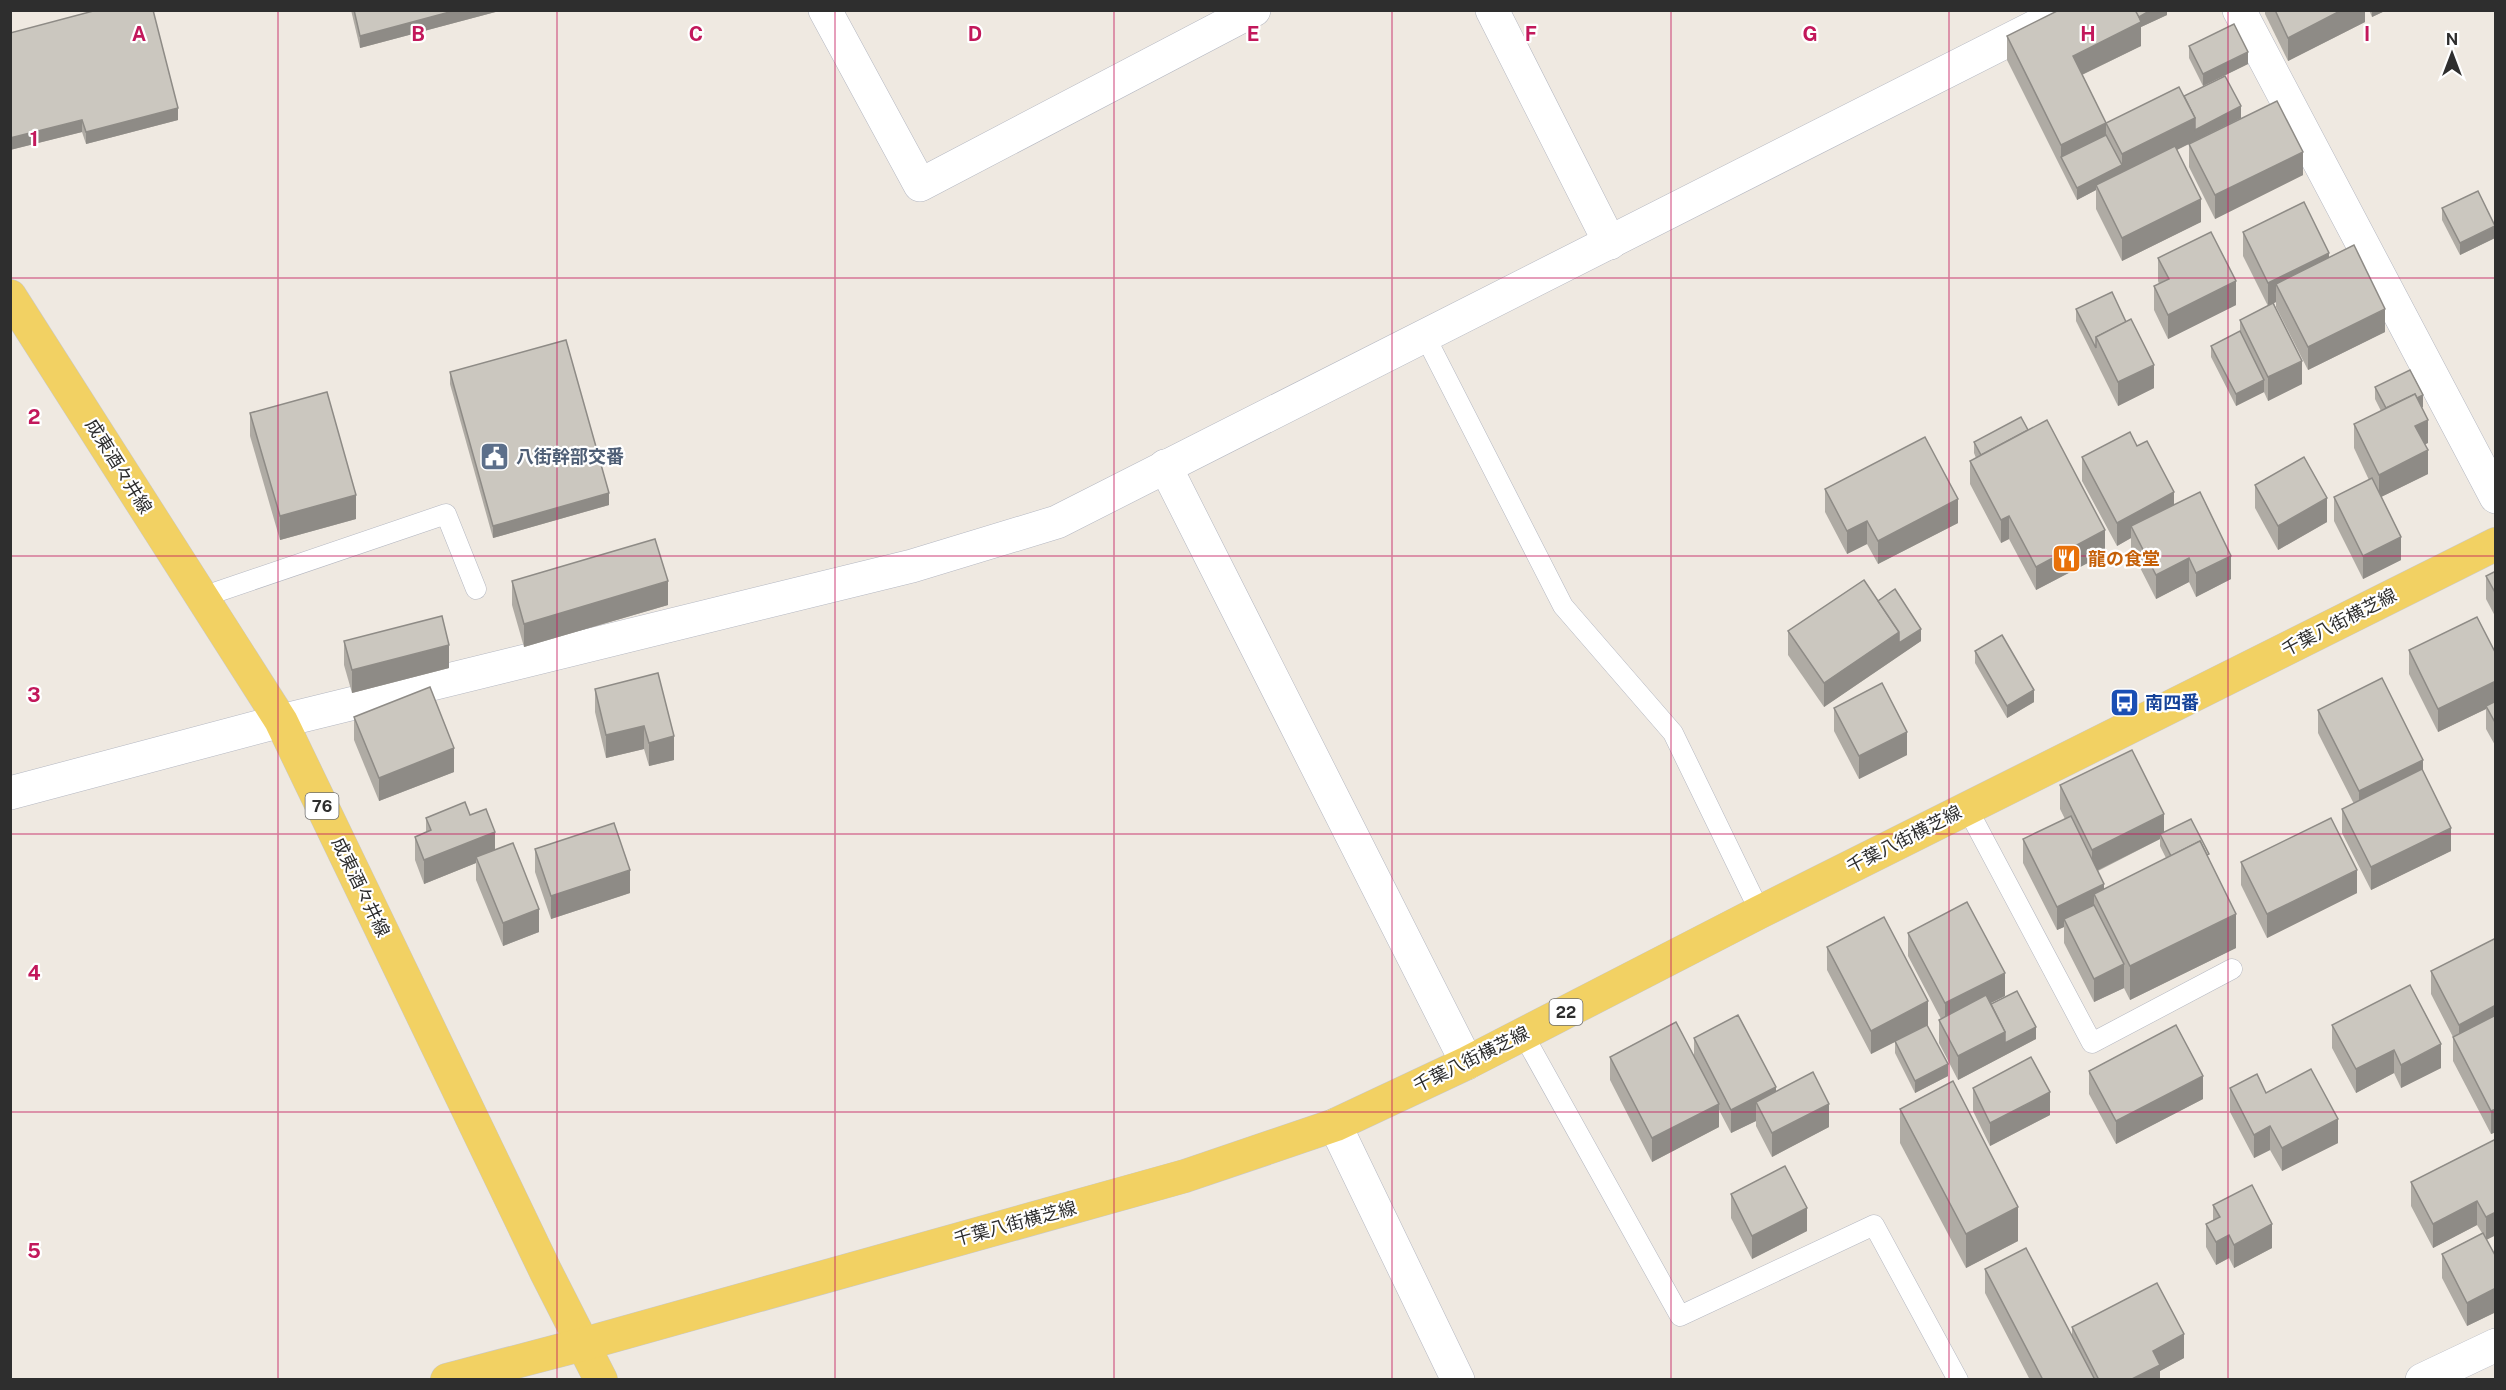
<svg xmlns="http://www.w3.org/2000/svg" width="2506" height="1390" viewBox="0 0 2506 1390" font-family="'Public Sans','Noto Sans JP',sans-serif">
  <style>
    .lines { fill: none; stroke-linecap: round; stroke-linejoin: round }
    .service-casing { stroke: #b4b7c1; stroke-width: 21 }
    .minor-casing { stroke: #b4b7c1; stroke-width: 34 }
    .primary-casing { stroke: #c9c9c9; stroke-width: 34 }
    .service { stroke: #fff; stroke-width: 20 }
    .minor { stroke: #fff; stroke-width: 33 }
    .primary { stroke: #f2d163; stroke-width: 33 }
    .wall { fill: #afaba4; fill-rule: evenodd }
    .shaded-wall { fill: #8e8b86 }
    .building { fill: #cbc7bf; stroke: #8e8b86; stroke-width: 1.5 }
    .grid { fill: none; stroke: #c2185b; stroke-width: 1.5; stroke-opacity: 0.55 }
    .labels { text-anchor: middle; dominant-baseline: central; stroke-width: 4.5; stroke-linejoin: round; paint-order: stroke }
    .shield { fill: #fff; stroke: #6d6d6d; stroke-width: 1.5 }
    .shield-label { font-size: 16px; font-weight: bold; fill: #2e2e2e }
    .service-label { font-size: 18px; font-weight: bold; fill: #4e5e75; stroke: #fff; text-anchor: start }
    .street-label { font-size: 18px; fill: #2e2e2e; stroke: #fff }
    .food-label { font-size: 18px; font-weight: bold; fill: #c56008; stroke: #fff; text-anchor: start }
    .transit-label { font-size: 18px; font-weight: bold; fill: #164399; stroke: #fff; text-anchor: start }
    .grid-label { font-size: 20px; text-anchor: middle; font-weight: bold; fill: #c2185b; stroke: #fff; stroke-width: 4.5; stroke-linejoin: round; paint-order: stroke }
  </style>
  <rect width="100%" height="100%" fill="#efe9e1"/>
  <g class="lines">
    <defs>
      <g id="service">
        <polyline points="1425,336 1563,606 1673,733 1760,912"/>
        <polyline points="202,597 446,514 476,589"/>
        <polyline points="1967,808 2092,1043 2232,969"/>
        <polyline points="1523,1034 1680,1316 1874,1225 1958,1380"/>
      </g>
      <g id="minor">
        <polyline points="825,10 920,185 1254,10"/>
        <polyline points="1492,10 1610,243"/>
        <polyline points="2239,10 2496,497"/>
        <polyline points="1165,466 1467,1063"/>
        <polyline points="10,793 281,721 912,566 1057,522 2068,10"/>
        <polyline points="1335,1125 1458,1380"/>
        <polyline points="2422,1380 2496,1345"/>
      </g>
      <g id="primary">
        <polyline points="10,296 281,721 546,1272 601,1380"/>
        <polyline points="447,1380 584,1344 1185,1176 1335,1125 1467,1063 1760,912 2496,544"/>
      </g>
    </defs>
    <use href="#service" class="service-casing"/>
    <use href="#minor" class="minor-casing"/>
    <use href="#primary" class="primary-casing"/>
    <use href="#service" class="service"/>
    <use href="#minor" class="minor"/>
    <use href="#primary" class="primary"/>
  </g>
  <g class="wall">
    <polygon points="351,10 503,10 360,48"/>
    <polygon points="2167,10 2167,15 2141,27 2141,46 2082,75 2106,123 2184,96 2241,118 2303,175 2215,219 2189,167 2189,144 2177,150 2201,222 2122,261 2096,209 2096,190 2077,200 2007,60 2007,36"/>
    <polygon points="2265,10 2365,10 2365,22 2288,61 2265,14"/>
    <polygon points="2369,10 2387,10 2372,17"/>
    <polygon points="10,33 178,120 86,144 82,132 10,150"/>
    <polygon points="2189,46 2248,64 2203,86 2189,58"/>
    <polygon points="2442,208 2495,238 2460,255 2442,220"/>
    <polygon points="2243,232 2329,257 2385,332 2308,370 2276,307 2276,302 2274,303 2302,384 2268,401 2264,392 2236,406 2211,357 2211,346 2240,331 2240,320 2268,306 2243,256"/>
    <polygon points="2158,258 2236,305 2168,339 2154,310 2154,286 2159,284 2158,281"/>
    <polygon points="2076,309 2126,322 2154,388 2118,406 2076,321"/>
    <polygon points="450,372 609,505 493,538 450,384"/>
    <polygon points="2375,387 2423,407 2422,407 2428,443 2425,444 2428,474 2381,497 2401,560 2363,579 2334,521 2334,497 2369,480 2354,448 2354,424 2381,411 2375,399"/>
    <polygon points="250,413 356,519 280,540 250,436"/>
    <polygon points="2028,430 2105,554 2036,590 2009,539 2001,543 1970,484 1970,461 1976,458 1974,453 1974,442"/>
    <polygon points="2137,446 2174,505 2231,579 2196,597 2189,582 2156,599 2131,550 2131,538 2117,546 2082,481 2082,457"/>
    <polygon points="2255,485 2327,522 2278,550 2255,508"/>
    <polygon points="1825,489 1958,523 1878,564 1867,544 1847,554 1825,512"/>
    <polygon points="2496,571 2496,618 2486,599 2486,576"/>
    <polygon points="512,581 668,605 524,647 512,605"/>
    <polygon points="1878,601 1921,641 1824,707 1788,655 1788,631"/>
    <polygon points="344,641 449,668 352,693 344,665"/>
    <polygon points="2409,650 2496,654 2496,747 2486,729 2486,709 2438,732 2409,674"/>
    <polygon points="1975,651 2034,702 2007,718 1975,663"/>
    <polygon points="595,689 674,736 674,760 649,766 644,749 606,758 595,712"/>
    <polygon points="1834,708 1907,755 1859,779 1834,731"/>
    <polygon points="2318,710 2423,771 2451,851 2371,890 2342,833 2342,809 2354,804 2318,733"/>
    <polygon points="354,717 454,772 379,801 354,740"/>
    <path d="M2060,785L2164,832L2209,858L2236,948L2130,1000L2124,988L2094,1002L2064,943V927L2057,930L2023,863V839L2065,819L2060,809ZM2160,839V846L2166,858L2104,889L2098,871Z"/>
    <polygon points="470,815 495,850 539,932 503,946 476,880 476,863 424,884 415,860 415,837 426,832 426,818"/>
    <polygon points="535,849 630,893 551,919 535,872"/>
    <polygon points="2241,862 2357,893 2267,938 2241,885"/>
    <polygon points="1908,933 2005,996 1990,1003 2036,1039 1958,1080 1939,1043 1939,1020 1941,1019 1908,956"/>
    <polygon points="2496,938 2496,1132 2491,1134 2453,1061 2453,1037 2431,994 2431,971"/>
    <polygon points="1827,947 1928,1025 1927,1025 1948,1076 1915,1093 1895,1053 1895,1042 1871,1054 1827,970"/>
    <polygon points="2332,1025 2441,1068 2401,1088 2394,1073 2356,1093 2332,1048"/>
    <polygon points="1694,1038 1776,1092 1829,1127 1772,1157 1756,1126 1756,1121 1731,1133 1719,1110 1719,1127 1652,1162 1610,1080 1610,1057 1694,1056"/>
    <polygon points="2089,1071 2203,1099 2116,1144 2089,1094"/>
    <polygon points="1973,1088 2050,1115 1990,1146 1973,1111"/>
    <polygon points="2230,1088 2266,1093 2338,1143 2282,1171 2270,1150 2254,1158 2230,1112"/>
    <polygon points="1900,1109 2018,1241 1966,1268 1900,1143"/>
    <polygon points="2496,1139 2496,1235 2486,1240 2496,1257 2496,1312 2467,1326 2442,1278 2442,1254 2482,1233 2477,1225 2433,1248 2411,1206 2411,1182"/>
    <polygon points="1731,1194 1807,1231 1752,1259 1731,1218"/>
    <polygon points="2213,1205 2272,1248 2234,1268 2229,1258 2216,1265 2206,1247 2206,1224 2213,1220"/>
    <polygon points="1985,1269 2072,1336 2072,1327 2184,1358 2160,1371 2160,1380 2030,1380 1985,1293"/>
  </g>
  <g class="shaded-wall">
    <polygon points="457,10 503,10 360,48 360,36"/>
    <polygon points="2151,10 2167,10 2167,15 2141,27 2141,46 2073,79 2073,56 2138,17"/>
    <polygon points="2342,10 2365,10 2365,22 2288,61 2288,38"/>
    <polygon points="2372,10 2387,10 2372,17"/>
    <polygon points="2248,52 2248,64 2203,86 2203,74"/>
    <polygon points="2241,106 2241,118 2122,177 2122,154 2195,118"/>
    <polygon points="178,108 178,120 86,144 86,132"/>
    <polygon points="82,120 82,132 10,150 10,138"/>
    <polygon points="2106,123 2106,146 2061,157 2061,145"/>
    <polygon points="2303,152 2303,175 2215,219 2215,195"/>
    <polygon points="2122,165 2122,177 2096,185 2096,190 2077,200 2077,188"/>
    <polygon points="2201,199 2201,222 2122,261 2122,238"/>
    <polygon points="2495,226 2495,238 2460,255 2460,243"/>
    <polygon points="2329,253 2329,276 2276,284 2276,302 2268,306 2268,283"/>
    <polygon points="2236,281 2236,305 2168,339 2168,315"/>
    <polygon points="2385,309 2385,332 2308,370 2308,347"/>
    <polygon points="2302,361 2302,384 2268,401 2268,377"/>
    <polygon points="2154,365 2154,388 2118,406 2118,382"/>
    <polygon points="2264,380 2264,392 2236,406 2236,394"/>
    <polygon points="2423,395 2423,407 2388,424 2388,412"/>
    <polygon points="2428,420 2428,443 2415,449 2415,426"/>
    <polygon points="2428,450 2428,474 2379,498 2379,475"/>
    <polygon points="2174,492 2174,516 2131,526 2131,538 2117,546 2117,523"/>
    <polygon points="609,493 609,505 493,538 493,526"/>
    <polygon points="356,495 356,519 280,540 280,516"/>
    <polygon points="2327,498 2327,522 2278,550 2278,526"/>
    <polygon points="1958,499 1958,523 1878,564 1878,541"/>
    <polygon points="2009,516 2009,539 2001,543 2001,520"/>
    <polygon points="1867,521 1867,544 1847,554 1847,531"/>
    <polygon points="2105,530 2105,554 2036,590 2036,567"/>
    <polygon points="2401,537 2401,560 2363,579 2363,556"/>
    <polygon points="2231,556 2231,579 2196,597 2196,573"/>
    <polygon points="2189,558 2189,582 2156,599 2156,575"/>
    <polygon points="668,581 668,605 524,647 524,624"/>
    <polygon points="1921,629 1921,641 1824,707 1824,683 1899,632"/>
    <polygon points="449,645 449,668 352,693 352,670"/>
    <polygon points="2496,681 2496,704 2486,706 2486,709 2438,732 2438,709"/>
    <polygon points="2034,690 2034,702 2007,718 2007,706"/>
    <polygon points="644,726 644,749 606,758 606,735"/>
    <polygon points="1907,732 1907,755 1859,779 1859,756"/>
    <polygon points="674,736 674,760 649,766 649,743"/>
    <polygon points="454,748 454,772 379,801 379,778"/>
    <polygon points="2423,760 2423,783 2359,815 2359,791"/>
    <polygon points="2164,814 2164,838 2160,834 2160,839 2092,873 2092,850"/>
    <polygon points="2451,828 2451,851 2371,890 2371,867"/>
    <polygon points="495,832 495,856 476,857 476,863 424,884 424,860"/>
    <polygon points="630,870 630,893 551,919 551,896"/>
    <polygon points="2357,870 2357,893 2267,938 2267,914"/>
    <polygon points="2104,884 2104,907 2094,894 2094,912 2064,919 2064,927 2057,930 2057,907"/>
    <polygon points="539,909 539,932 503,946 503,923"/>
    <polygon points="2236,914 2236,948 2130,1000 2130,966"/>
    <polygon points="2124,964 2124,988 2094,1002 2094,979"/>
    <polygon points="2005,973 2005,996 1945,1026 1945,1003"/>
    <polygon points="1928,1001 1928,1025 1871,1054 1871,1031"/>
    <polygon points="2496,1005 2496,1029 2459,1048 2459,1025"/>
    <polygon points="2036,1027 2036,1039 1958,1080 1958,1056 2005,1032"/>
    <polygon points="2441,1044 2441,1068 2401,1088 2401,1065"/>
    <polygon points="2394,1050 2394,1073 2356,1093 2356,1069"/>
    <polygon points="1948,1064 1948,1076 1915,1093 1915,1081"/>
    <polygon points="2203,1076 2203,1099 2116,1144 2116,1121"/>
    <polygon points="1776,1087 1776,1110 1756,1102 1756,1121 1731,1133 1731,1110"/>
    <polygon points="2050,1092 2050,1115 1990,1146 1990,1123"/>
    <polygon points="1719,1104 1719,1127 1652,1162 1652,1138"/>
    <polygon points="1829,1104 1829,1127 1772,1157 1772,1133"/>
    <polygon points="2496,1109 2496,1132 2491,1134 2491,1111"/>
    <polygon points="2338,1119 2338,1143 2282,1171 2282,1148"/>
    <polygon points="2270,1126 2270,1150 2254,1158 2254,1135"/>
    <polygon points="2477,1201 2477,1225 2433,1248 2433,1224"/>
    <polygon points="2018,1207 2018,1241 1966,1268 1966,1234"/>
    <polygon points="1807,1208 1807,1231 1752,1259 1752,1236"/>
    <polygon points="2496,1212 2496,1235 2486,1240 2486,1217"/>
    <polygon points="2272,1224 2272,1248 2234,1268 2234,1245"/>
    <polygon points="2229,1235 2229,1258 2216,1265 2216,1242"/>
    <polygon points="2496,1288 2496,1312 2467,1326 2467,1303"/>
    <polygon points="2184,1334 2184,1358 2160,1371 2160,1380 2130,1380 2153,1351"/>
  </g>
  <g class="building">
    <polygon points="97,10 153,10 178,108 86,132 82,120 10,138 10,33"/>
    <polygon points="354,10 457,10 360,36"/>
    <polygon points="2059,10 2136,10 2141,22 2073,56 2106,123 2061,145 2007,36"/>
    <polygon points="2135,10 2151,10 2139,17"/>
    <polygon points="2275,10 2342,10 2288,38"/>
    <polygon points="2234,24 2248,52 2203,74 2189,46"/>
    <polygon points="2225,76 2241,106 2195,130 2195,118 2184,96"/>
    <polygon points="2179,87 2195,118 2122,154 2106,123"/>
    <polygon points="2277,101 2303,152 2215,195 2189,144"/>
    <polygon points="2106,135 2122,165 2077,188 2061,157"/>
    <polygon points="2175,146 2201,199 2122,238 2096,185"/>
    <polygon points="2478,191 2495,226 2460,243 2442,208"/>
    <polygon points="2304,202 2329,253 2268,283 2243,232"/>
    <polygon points="2211,232 2236,281 2168,315 2154,286 2169,279 2158,258"/>
    <polygon points="2354,245 2385,309 2308,347 2276,284"/>
    <polygon points="2112,292 2126,322 2096,337 2096,348 2076,309"/>
    <polygon points="2273,303 2302,361 2268,377 2240,320"/>
    <polygon points="2131,319 2154,365 2118,382 2096,337"/>
    <polygon points="2240,331 2264,380 2236,394 2211,346"/>
    <polygon points="566,340 609,493 493,526 450,372"/>
    <polygon points="2410,370 2423,395 2417,398 2415,394 2386,408 2375,387"/>
    <polygon points="327,392 356,495 280,516 250,413"/>
    <polygon points="2415,394 2428,420 2415,426 2428,450 2379,475 2354,424"/>
    <polygon points="2021,417 2028,430 1981,455 1974,442"/>
    <polygon points="2047,420 2105,530 2036,567 2009,516 2001,520 1970,461"/>
    <polygon points="2130,432 2137,446 2147,441 2174,492 2117,523 2082,457"/>
    <polygon points="1925,437 1958,499 1878,541 1867,521 1847,531 1825,489"/>
    <polygon points="2304,457 2327,498 2278,526 2255,485"/>
    <polygon points="2372,478 2401,537 2363,556 2334,497"/>
    <polygon points="2200,492 2231,556 2196,573 2189,558 2156,575 2131,526"/>
    <polygon points="655,539 668,581 524,624 512,581"/>
    <polygon points="2496,571 2496,594 2486,576"/>
    <polygon points="1864,580 1899,632 1824,683 1788,631"/>
    <polygon points="1895,589 1921,629 1899,643 1899,632 1878,601"/>
    <polygon points="442,616 449,645 352,670 344,641"/>
    <polygon points="2477,617 2496,654 2496,681 2438,709 2409,650"/>
    <polygon points="2002,635 2034,690 2007,706 1975,651"/>
    <polygon points="658,673 674,736 649,743 644,726 606,735 595,689"/>
    <polygon points="2382,678 2423,760 2359,791 2318,710"/>
    <polygon points="1882,683 1907,732 1859,756 1834,708"/>
    <polygon points="430,687 454,748 379,778 354,717"/>
    <polygon points="2496,701 2496,724 2486,706"/>
    <polygon points="2132,750 2164,814 2092,850 2060,785"/>
    <polygon points="2422,769 2451,828 2371,867 2342,809"/>
    <polygon points="465,802 470,815 486,809 495,832 424,860 415,837 431,830 426,818"/>
    <polygon points="2071,816 2104,884 2057,907 2023,839"/>
    <polygon points="2331,818 2357,870 2267,914 2241,862"/>
    <polygon points="2191,819 2209,854 2207,855 2200,841 2171,856 2160,834"/>
    <polygon points="614,823 630,870 551,896 535,849"/>
    <polygon points="2200,841 2236,914 2130,966 2094,894"/>
    <polygon points="513,843 539,909 503,923 476,857"/>
    <polygon points="1967,902 2005,973 1945,1003 1908,933"/>
    <polygon points="2094,905 2124,964 2094,979 2064,919"/>
    <polygon points="1884,917 1928,1001 1871,1031 1827,947"/>
    <polygon points="2496,938 2496,1005 2459,1025 2431,971"/>
    <polygon points="2410,985 2441,1044 2401,1065 2394,1050 2356,1069 2332,1025"/>
    <polygon points="2017,991 2036,1027 2005,1043 2005,1032 1991,1004"/>
    <polygon points="1986,995 2005,1032 1958,1056 1939,1020"/>
    <polygon points="1738,1015 1776,1087 1731,1110 1694,1038"/>
    <polygon points="2496,1015 2496,1109 2491,1111 2453,1037"/>
    <polygon points="1676,1022 1719,1104 1652,1138 1610,1057"/>
    <polygon points="1927,1025 1948,1064 1915,1081 1895,1041"/>
    <polygon points="2176,1025 2203,1076 2116,1121 2089,1071"/>
    <polygon points="2031,1057 2050,1092 1990,1123 1973,1088"/>
    <polygon points="2311,1069 2338,1119 2282,1148 2270,1126 2254,1135 2230,1088 2257,1074 2266,1093"/>
    <polygon points="1813,1072 1829,1104 1772,1133 1756,1102"/>
    <polygon points="1953,1081 2018,1207 1966,1234 1900,1109"/>
    <polygon points="2496,1139 2496,1212 2486,1217 2477,1201 2433,1224 2411,1182"/>
    <polygon points="1785,1166 1807,1208 1752,1236 1731,1194"/>
    <polygon points="2252,1185 2272,1224 2234,1245 2229,1235 2216,1242 2206,1224 2220,1217 2213,1205"/>
    <polygon points="2483,1233 2496,1257 2496,1288 2467,1303 2442,1254"/>
    <polygon points="2026,1248 2095,1380 2043,1380 1985,1269"/>
    <polygon points="2157,1283 2184,1334 2153,1351 2160,1365 2130,1380 2099,1380 2072,1327"/>
  </g>
  <path class="grid" d="M278,10V1380M557,10V1380M835,10V1380M1114,10V1380M1392,10V1380M1671,10V1380M1949,10V1380M2228,10V1380M10,278H2496M10,556H2496M10,834H2496M10,1112H2496"/>
  <defs>
    <symbol id="civic-square" viewBox="-11 -11 22 22"><rect x="-9" y="-9" width="18" height="18" rx="4" fill="#5c6f8a" stroke="#fff"/><path d="M-.6-6.5H3V-4.5H.6V-3L4-1V1h2V6H-6V1h2V-1L-.6-3ZM-1.2 2.5V6h2.4V2.5Z" fill="#fff"/></symbol>
    <symbol id="restaurant-square" viewBox="-11 -11 22 22"><rect x="-9" y="-9" width="18" height="18" rx="4" fill="#e8710a" stroke="#fff"/><path d="M-5-6h1v4h1v-4h1v4h1v-4h1v5L-1.5 .5V6h-2V.5L-5-1ZM5-6V6H3V1.5H1.5Q1.5-4 5-6Z" fill="#fff"/></symbol>
    <symbol id="bus-square" viewBox="-11 -11 22 22"><rect x="-9" y="-9" width="18" height="18" rx="4" fill="#1a4fb4" stroke="#fff"/><path d="M-5-6H5V4H4V6H2V4H-2V6H-4V4H-5ZM-3.5-4V0h7V-4ZM-3.5 1.2v1.5H-2V1.2ZM2 1.2v1.5H3.5V1.2Z" fill="#fff"/></symbol>
  </defs>
  <g fill-rule="evenodd">
    <use href="#civic-square" x="478" y="440" width="33" height="33"/>
    <use href="#restaurant-square" x="2050" y="542" width="33" height="33"/>
    <use href="#bus-square" x="2108" y="686" width="33" height="33"/>
  </g>
  <g class="labels">
    <g class="shield">
      <rect x="305.5" y="793" width="33" height="26" rx="4.5"/>
      <rect x="1549.5" y="999" width="33" height="26" rx="4.5"/>
    </g>
    <g class="shield-label">
      <text x="322" y="806">76</text>
      <text x="1566" y="1012">22</text>
    </g>
    <g class="service-label">
      <text x="516" y="456">八街幹部交番</text>
    </g>
    <g class="street-label">
      <text transform="translate(119 466) rotate(58)">成東酒々井線</text>
      <text transform="translate(2339 622) rotate(-27)">千葉八街横芝線</text>
      <text transform="translate(1904 839) rotate(-27)">千葉八街横芝線</text>
      <text transform="translate(361 887) rotate(64)">成東酒々井線</text>
      <text transform="translate(1471 1059) rotate(-26)">千葉八街横芝線</text>
      <text transform="translate(1015 1223) rotate(-15)">千葉八街横芝線</text>
    </g>
    <g class="food-label">
      <text x="2088" y="558">龍の食堂</text>
    </g>
    <g class="transit-label">
      <text x="2145" y="702">南四番</text>
    </g>
  </g>
  <g class="grid-label">
    <text x="139" y="41">A</text>
    <text x="418" y="41">B</text>
    <text x="696" y="41">C</text>
    <text x="975" y="41">D</text>
    <text x="1253" y="41">E</text>
    <text x="1531" y="41">F</text>
    <text x="1810" y="41">G</text>
    <text x="2088" y="41">H</text>
    <text x="2367" y="41">I</text>
    <text x="34" y="146">1</text>
    <text x="34" y="424">2</text>
    <text x="34" y="702">3</text>
    <text x="34" y="980">4</text>
    <text x="34" y="1258">5</text>
  </g>
  <rect width="2506" height="1390" fill="none" stroke="#2e2e2e" stroke-width="24"/>
  <g transform="translate(2452 54)" stroke="#ffffff" stroke-width="4.5" paint-order="stroke">
  <path d="M0-4.5L10 22L0 15L-10 22Z" fill="#2e2e2e"/>
  <text y="-9" font-size="16" font-weight="bold" text-anchor="middle" fill="#2e2e2e">N</text>
  </g>
</svg>
